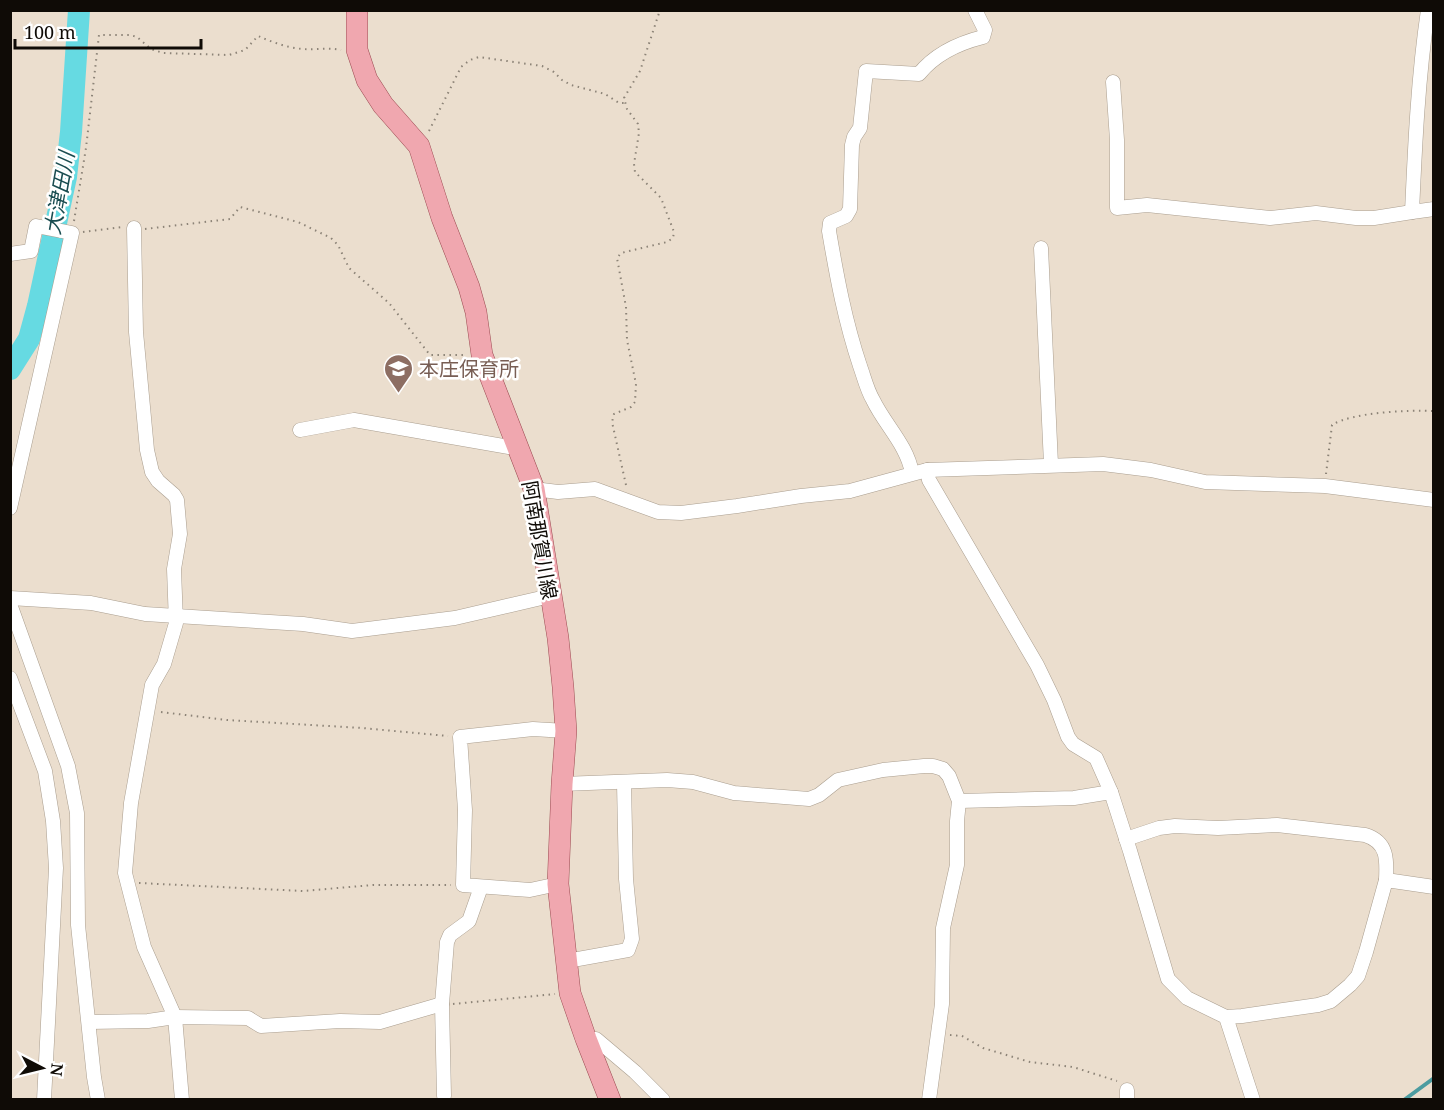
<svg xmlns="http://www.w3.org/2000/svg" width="1444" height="1110" viewBox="0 0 1444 1110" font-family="'Noto Serif','Noto Sans JP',serif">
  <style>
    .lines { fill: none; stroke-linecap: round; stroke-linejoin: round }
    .stream { stroke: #4c9ca0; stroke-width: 4 }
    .river { stroke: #66dae2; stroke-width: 22 }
    .street-casing { stroke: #aa9e8f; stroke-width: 15 }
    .primary-casing { stroke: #9b4a51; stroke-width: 22 }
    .path { stroke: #8c8377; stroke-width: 2; stroke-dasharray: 1.5 4.5; stroke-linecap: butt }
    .street { stroke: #fff; stroke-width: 14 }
    .primary { stroke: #f0a7af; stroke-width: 21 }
    .labels { text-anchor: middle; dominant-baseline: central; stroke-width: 5; stroke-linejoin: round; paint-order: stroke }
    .education-label { font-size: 20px; fill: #785e54; stroke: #fff; text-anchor: start }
    .street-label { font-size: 20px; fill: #0f0b06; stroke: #fff }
    .water-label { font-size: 21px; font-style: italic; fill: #1a4d51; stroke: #fff }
  </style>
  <rect width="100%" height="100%" fill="#ebdece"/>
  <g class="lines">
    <polyline class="stream" points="1404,1100 1434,1078"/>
    <polyline class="river" points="10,369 29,339 38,306 66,177 71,132 79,10"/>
    <defs>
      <g id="street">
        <path d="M1428,10C1418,78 1415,145 1412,212L1434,209"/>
        <polyline points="1113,82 1117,140 1117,208 1147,205 1270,218 1316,213 1356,218 1374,218 1412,212"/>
        <polyline points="134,228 136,332 147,450 152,472 158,481 174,495 177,500 180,534 174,569 176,623 164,664 152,685 131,803 125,873 144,947 175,1017 182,1100"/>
        <polyline points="1041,248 1051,464"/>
        <polyline points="10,254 31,251 36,226 72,233 10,508"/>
        <polyline points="300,430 354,420 509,447 517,443"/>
        <polyline points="927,470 929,480 1037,665 1054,700 1068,737 1073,744 1096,758 1111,792 1130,851 1168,979 1187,998 1226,1017 1242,1016 1318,1005 1331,1001 1350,985 1358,976 1366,952 1386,880 1434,887"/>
        <path d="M912,473C907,445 885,425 873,400C867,390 864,377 860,366C845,321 837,278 829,231L830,223L846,216L850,209L852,145L854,137L860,128L866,71L919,74C935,54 959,43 983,37L985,30L975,10"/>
        <polyline points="534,489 558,492 595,489 658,512 681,513 737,506 801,496 850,491 927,470 1103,464 1151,470 1205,482 1325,486 1434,500"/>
        <polyline points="10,598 91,603 145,614 303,624 352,631 455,618 550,596"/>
        <polyline points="10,604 68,766 77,813 78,925 94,1077 98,1100"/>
        <polyline points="10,678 45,771 53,821 56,868 44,1100"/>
        <polyline points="562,784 667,780 693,782 734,793 809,799 819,795 838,780 883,770 924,766 933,766 943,769 949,776 959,801 957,821 957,865 943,928 942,1004 929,1100"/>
        <polyline points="959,801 1074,798 1111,792"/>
        <path d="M1126,839L1159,828L1175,826L1218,828L1277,825L1365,835C1388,842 1387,860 1386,880"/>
        <polyline points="558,884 530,890 463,885 465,810 460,737 533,729 566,731"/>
        <polyline points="567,961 628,950 632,939 626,879 624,783"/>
        <polyline points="1226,1017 1253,1100"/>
        <polyline points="89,1022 148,1021 175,1017 248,1018 261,1026 340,1021 380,1022 442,1004"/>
        <polyline points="586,1039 596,1039 635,1072 663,1100"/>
        <polyline points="444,1096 442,1004 447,942 450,935 469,921 481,887"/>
        <polyline points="1127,1100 1127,1090"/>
      </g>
      <polyline id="primary" points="357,10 357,50 367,80 383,105 419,146 442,218 469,287 476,312 482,355 534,489 558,638 563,687 566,731 562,784 558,884 570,993 586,1039 610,1100"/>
    </defs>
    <use href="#street" class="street-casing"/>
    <use href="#primary" class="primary-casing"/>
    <g class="path">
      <polyline points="429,131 461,67 470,60 479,57 542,66 554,72 562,80 571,85 605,94 619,103 624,103"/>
      <path d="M74,221L86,148L99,35H130L137,37L151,49L163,53L229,55L245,50L258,36C272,42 288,48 303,49C316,50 328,47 341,50"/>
      <polyline points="145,229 230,219 240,207 298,222 331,238 338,245 349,268 389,303 430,355 465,355"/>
      <polyline points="83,232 122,227"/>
      <path d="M1326,474L1332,425C1353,412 1408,410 1434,411"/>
      <polyline points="626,485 612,422 614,414 631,407 635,402 636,384 627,340 626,307 617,258 621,253 667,242 673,238 674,232 661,198 635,172 634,164 639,133 638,124 627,109 624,98 640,71 660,10"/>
      <polyline points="161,712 227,720 362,728 448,736"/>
      <polyline points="139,883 303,891 373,885 451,885"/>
      <polyline points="453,1004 555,994"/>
      <polyline points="950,1035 962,1036 983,1048 1030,1062 1073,1067 1117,1081"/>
    </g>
    <use href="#street" class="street"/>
    <use href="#primary" class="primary"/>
  </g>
  <defs>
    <symbol id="school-pin" viewBox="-11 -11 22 30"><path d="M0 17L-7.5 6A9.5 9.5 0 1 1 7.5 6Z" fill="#8d6e63" stroke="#fff"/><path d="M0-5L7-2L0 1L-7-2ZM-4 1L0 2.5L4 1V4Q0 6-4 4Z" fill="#fff"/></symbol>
  </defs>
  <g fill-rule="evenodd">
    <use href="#school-pin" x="382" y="352" width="33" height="45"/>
  </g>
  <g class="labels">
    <g class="education-label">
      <text x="419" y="368">本庄保育所</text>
    </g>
    <g class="street-label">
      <text transform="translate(540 540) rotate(80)">阿南那賀川線</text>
    </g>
    <g class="water-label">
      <text transform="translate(59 193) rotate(-80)">大津田川</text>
    </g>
  </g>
  <rect width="1444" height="1110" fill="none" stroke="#0f0b06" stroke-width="24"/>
  <g transform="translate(42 1068) rotate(97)" stroke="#ffffff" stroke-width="4.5" paint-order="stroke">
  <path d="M0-4.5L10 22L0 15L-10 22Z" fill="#0f0b06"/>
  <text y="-9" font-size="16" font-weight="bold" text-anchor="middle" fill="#0f0b06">N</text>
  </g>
  <path d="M15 39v9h186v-9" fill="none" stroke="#0f0b06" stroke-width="3"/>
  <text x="24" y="39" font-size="18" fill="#0f0b06" stroke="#ffffff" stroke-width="4.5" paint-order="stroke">100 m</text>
</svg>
